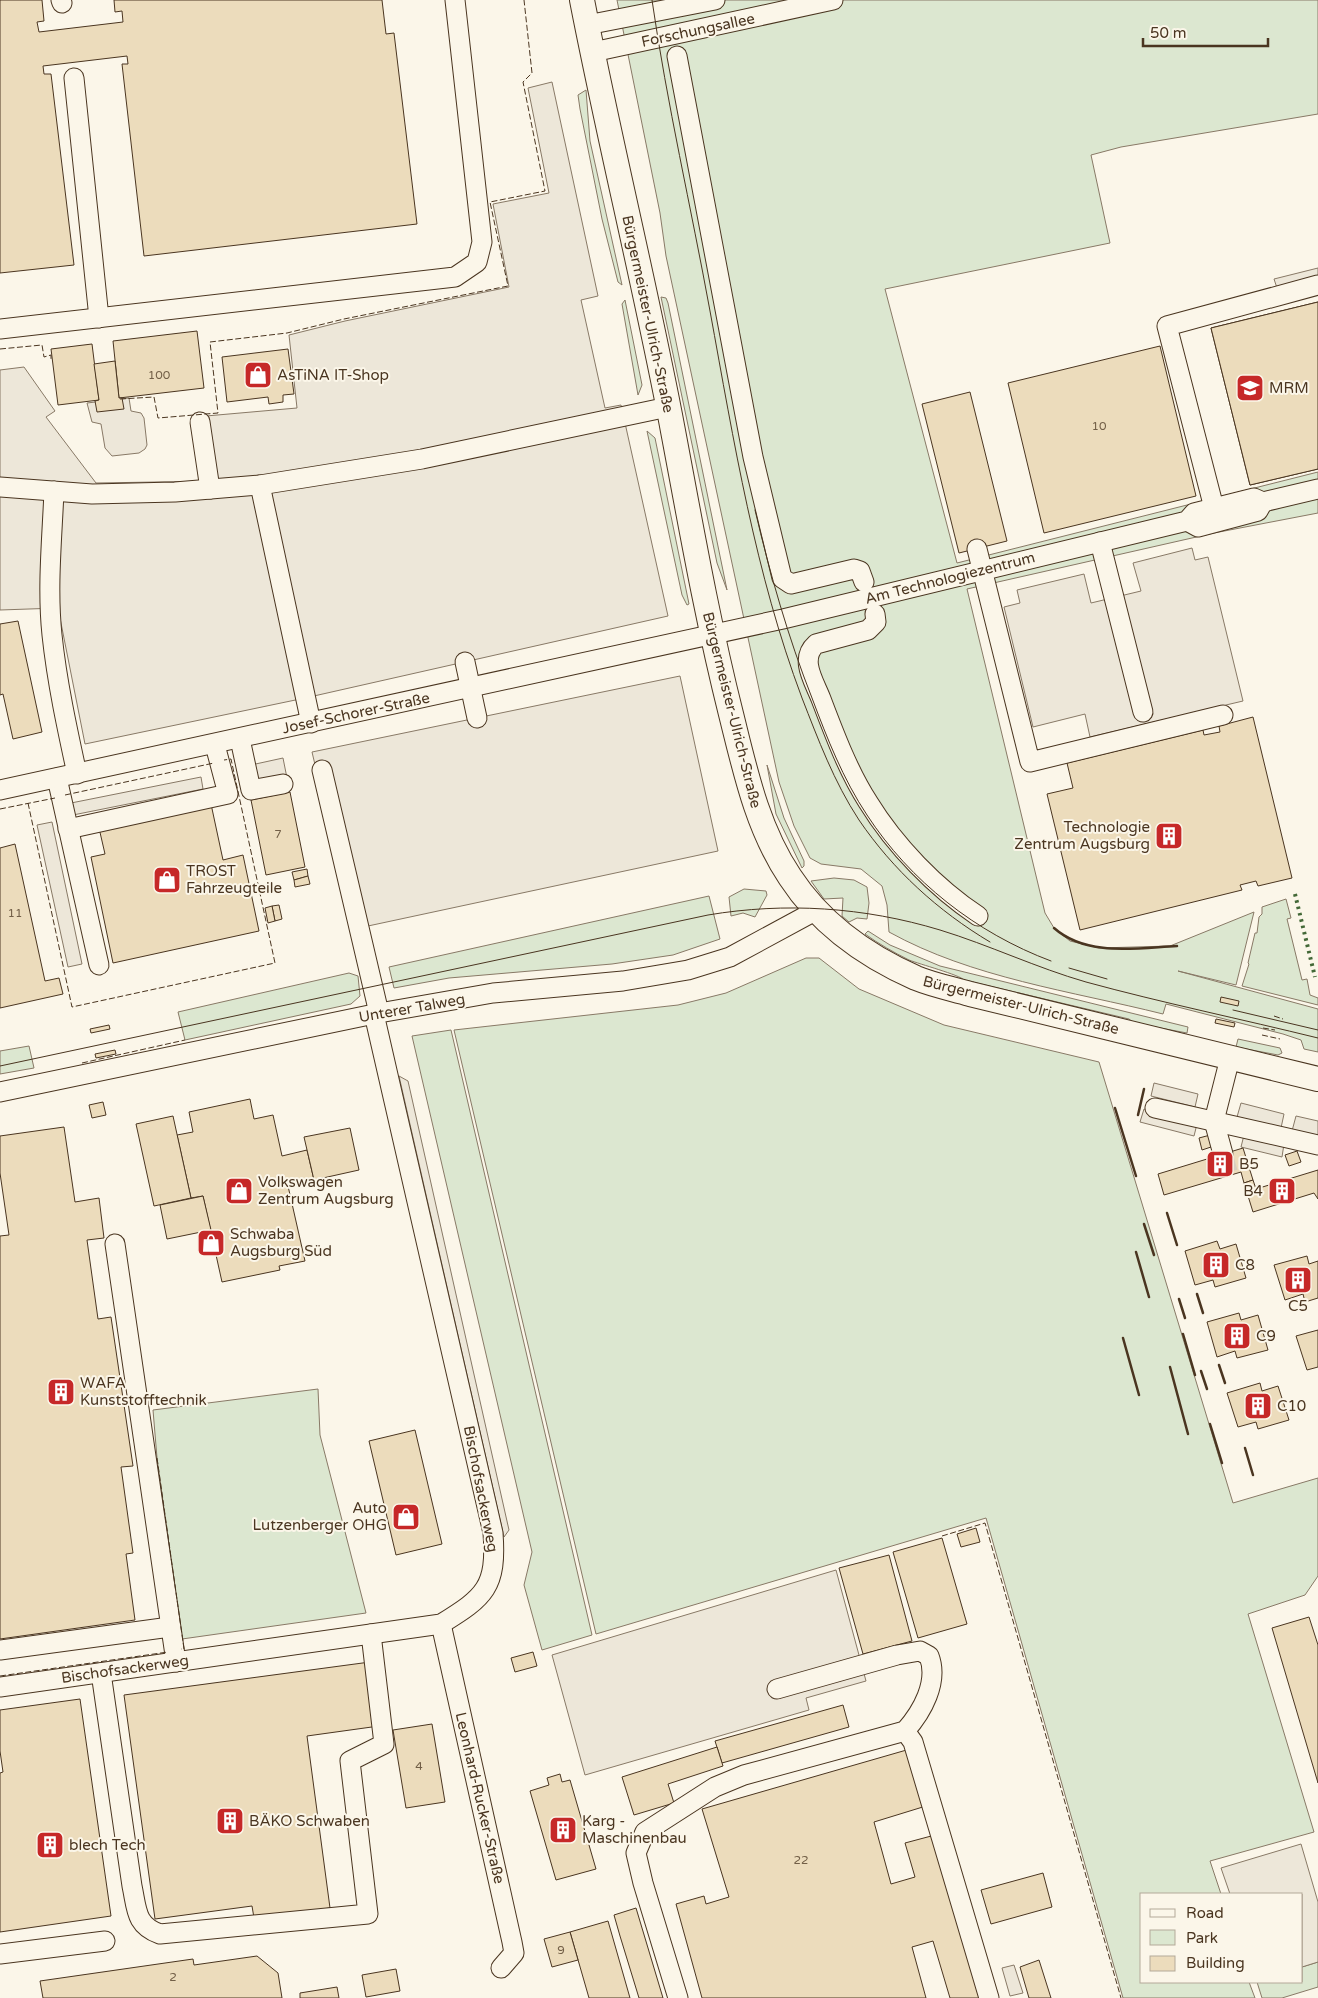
<svg xmlns="http://www.w3.org/2000/svg" width="1318" height="1998" viewBox="0 0 1318 1998" font-family="'Varela Round',sans-serif">
  <style>
    .green { fill: #dce7d0; stroke: #887966 }
    .parking { fill: #ede7d9; stroke: #887966 }
    .building { fill: #ecdcbc; stroke: #4a3520; fill-rule: evenodd }
    .lines { fill: none; stroke-linecap: round; stroke-linejoin: round }
    .minor-tunnel { stroke: #d8cfc1; stroke-width: 19; stroke-dasharray: 19 9; stroke-linecap: butt }
    .minor-casing { stroke: #4a3520; stroke-width: 21 }
    .major-casing { stroke: #4a3520; stroke-width: 26 }
    .minor { stroke: #fbf6e9; stroke-width: 19 }
    .major { stroke: #fbf6e9; stroke-width: 24 }
    .tram { stroke: #4a3520; stroke-width: 1 }
    .hedge { stroke: #436837; stroke-width: 4; stroke-dasharray: 2.5 4; stroke-linecap: butt }
    .fence { stroke: #4a3520; stroke-width: 1; stroke-dasharray: 6 2.5; stroke-linecap: butt }
    .wall { stroke: #4a3520; stroke-width: 2.5 }
    .labels { text-anchor: middle; dominant-baseline: central; stroke-width: 4; stroke-linejoin: round; paint-order: stroke }
    .number-label { font-size: 12px; fill: #725f47 }
    .street-label { font-size: 15px; fill: #4a3520; stroke: #fbf6e9 }
    .poi-label { font-size: 15px; fill: #4a3520; stroke: #fbf6e9; text-anchor: start }
  </style>
  <rect width="100%" height="100%" fill="#fbf6e9"/>
  <g class="green">
    <path d="M617,0H1318V114L1121,147L1091,155L1110,243L885,289L957,563L1318,472V513L1214,533L967,589L1045,913L1054,928L1070,941L1099,948L1170,946L1254,912L1236,985L1178,971L1318,1009V1052L1304,1049L1301,1040L1283,1034L1166,1004L1163,1014C1071,991 972,978 889,932L887,905L882,886L861,869L821,864L810,858L794,826L779,782L666,256L660,213Z"/>
    <polygon points="586,90 590,141 622,285 618,282 602,219 580,109 578,95"/>
    <polygon points="661,297 666,298 668,303 727,590 717,563"/>
    <polygon points="625,300 642,385 638,395 622,304"/>
    <polygon points="647,431 655,438 689,604 687,605 682,595"/>
    <polygon points="767,765 784,818 804,861 804,866 802,868 776,814"/>
    <polygon points="834,878 854,880 867,887 869,903 867,919 857,918 849,922 842,916 843,898 824,899 811,881"/>
    <polygon points="744,889 766,891 767,895 755,917 743,913 731,916 729,897"/>
    <polygon points="709,896 720,939 673,955 612,964 449,978 394,988 389,967"/>
    <polygon points="1286,899 1291,918 1287,919 1302,980 1307,979 1310,995 1318,998 1318,1005 1242,986 1249,964 1248,963 1255,933 1257,933 1259,917 1262,914 1262,907"/>
    <path d="M868,931L890,945L940,966L1188,1027L1187,1033L1134,1023L1129,1019L964,980C960,975 919,964 909,960C893,952 879,944 865,934Z"/>
    <polygon points="806,958 819,958 859,989 944,1025 1099,1062 1233,1503 1318,1478 1318,1576 1305,1595 1248,1614 1314,1832 1210,1861 1221,1894 1142,1894 1142,1982 1249,1982 1255,1998 1123,1998 986,1518 596,1634 454,1030 678,1005 726,993"/>
    <polygon points="349,973 358,976 360,996 351,1004 185,1040 178,1012"/>
    <polygon points="451,1030 592,1635 542,1650 524,1585 532,1552 412,1036"/>
    <polygon points="1238,1039 1280,1048 1282,1053 1278,1055 1236,1047"/>
    <polygon points="29,1046 34,1068 0,1074 0,1051"/>
    <polygon points="318,1389 320,1435 366,1613 182,1639 157,1458 153,1410"/>
    <polygon points="1318,1962 1318,1987 1282,1998 1262,1998 1257,1982 1302,1982 1302,1967"/>
  </g>
  <g class="parking">
    <polygon points="552,82 598,296 581,300 605,408 621,405 668,616 305,698 85,744 58,608 0,610 0,370 24,367 55,411 46,417 96,483 216,481 206,416 297,408 289,335 345,321 509,287 493,204 549,193 528,88"/>
    <polygon points="1318,268 1318,281 1278,291 1274,279"/>
    <polygon points="129,398 131,411 141,413 144,418 147,445 145,449 139,453 112,456 105,448 101,424 92,422 87,403"/>
    <polygon points="1192,548 1195,560 1208,557 1243,701 1090,737 1085,714 1033,727 1004,607 1020,603 1017,590 1084,574 1091,603 1141,591 1133,563"/>
    <polygon points="680,676 718,851 354,929 312,752"/>
    <polygon points="283,758 287,778 254,785 251,765"/>
    <polygon points="201,777 203,789 73,815 71,803"/>
    <polygon points="52,822 82,964 68,967 37,825"/>
    <polygon points="399,1076 408,1081 509,1530 504,1537"/>
    <polygon points="1154,1083 1198,1094 1195,1107 1151,1096"/>
    <polygon points="1241,1103 1284,1114 1281,1128 1237,1117"/>
    <polygon points="1144,1109 1197,1124 1194,1136 1140,1122"/>
    <polygon points="1296,1116 1318,1121 1318,1137 1292,1131"/>
    <polygon points="1244,1135 1284,1144 1282,1157 1241,1147"/>
    <polygon points="836,1570 866,1681 806,1698 809,1710 585,1775 552,1655"/>
    <polygon points="1301,1844 1318,1902 1318,1962 1302,1967 1302,1894 1230,1894 1221,1868"/>
    <polygon points="1014,1965 1023,1993 1010,1996 1002,1968"/>
  </g>
  <g class="building">
    <polygon points="0,0 42,0 44,21 37,22 39,32 123,22 122,11 115,12 114,0 382,0 386,34 394,33 417,224 144,256 122,64 128,64 127,56 43,66 44,74 51,74 74,265 0,273"/>
    <path d="M1318,302V425L1310,395L1280,403L1290,444L1318,437V469L1250,485L1211,328ZM1272,332L1281,370L1253,377L1244,339Z"/>
    <polygon points="1318,302 1318,469 1250,485 1211,328"/>
    <polygon points="197,331 204,388 119,398 113,341"/>
    <polygon points="92,344 99,400 58,405 51,349"/>
    <polygon points="1160,346 1196,496 1044,533 1008,383"/>
    <polygon points="288,349 294,394 283,395 283,402 269,404 268,397 227,402 222,357"/>
    <polygon points="115,361 119,398 122,398 124,409 97,412 95,401 99,400 94,364"/>
    <polygon points="970,392 1007,541 959,553 922,404"/>
    <polygon points="18,621 42,732 13,739 3,694 0,695 0,624"/>
    <polygon points="1253,717 1292,878 1258,886 1256,881 1240,885 1242,890 1080,930 1047,794 1073,788 1067,763 1203,730 1204,735 1220,732 1219,726"/>
    <polygon points="290,792 305,867 266,875 251,800"/>
    <polygon points="211,804 223,860 243,855 259,931 113,963 91,857 105,854 99,828"/>
    <polygon points="15,844 45,981 59,978 63,994 0,1008 0,848"/>
    <polygon points="307,869 308,876 294,880 292,872"/>
    <polygon points="308,876 310,884 295,887 294,880"/>
    <polygon points="279,905 282,919 275,921 272,906"/>
    <polygon points="272,906 275,921 268,923 265,908"/>
    <polygon points="1221,997 1239,1001 1238,1006 1220,1002"/>
    <polygon points="1216,1019 1235,1023 1234,1027 1215,1023"/>
    <polygon points="109,1025 110,1029 91,1033 90,1029"/>
    <polygon points="115,1050 116,1054 96,1058 95,1054"/>
    <polygon points="250,1099 254,1119 273,1115 282,1156 307,1150 314,1180 288,1186 305,1261 279,1266 280,1270 222,1282 203,1196 191,1198 177,1135 193,1132 189,1112"/>
    <polygon points="103,1102 106,1115 92,1118 89,1105"/>
    <polygon points="173,1116 191,1198 154,1206 136,1124"/>
    <polygon points="64,1127 75,1202 99,1198 104,1238 87,1240 98,1319 111,1317 133,1466 121,1467 133,1553 126,1554 135,1620 0,1639 0,1236 9,1235 0,1173 0,1136"/>
    <polygon points="350,1128 359,1170 314,1180 304,1137"/>
    <polygon points="1214,1134 1217,1145 1202,1150 1199,1138"/>
    <polygon points="1243,1148 1253,1180 1244,1183 1241,1172 1164,1195 1158,1174"/>
    <polygon points="1297,1151 1301,1162 1289,1166 1285,1155"/>
    <polygon points="1318,1170 1318,1199 1314,1193 1253,1212 1244,1183 1253,1180 1256,1189"/>
    <polygon points="203,1196 211,1230 167,1239 160,1205"/>
    <polygon points="1217,1241 1220,1249 1236,1244 1246,1278 1215,1287 1213,1280 1195,1285 1185,1251"/>
    <polygon points="1307,1256 1309,1264 1318,1261 1318,1298 1305,1302 1303,1294 1285,1300 1274,1265"/>
    <polygon points="1239,1313 1241,1320 1258,1315 1268,1350 1237,1358 1235,1351 1217,1357 1207,1322"/>
    <polygon points="1318,1330 1318,1367 1307,1370 1296,1336"/>
    <polygon points="1260,1383 1262,1391 1278,1386 1289,1420 1258,1429 1256,1422 1238,1427 1227,1393"/>
    <polygon points="415,1430 442,1544 396,1555 369,1441"/>
    <polygon points="976,1528 980,1542 961,1547 957,1534"/>
    <polygon points="942,1538 967,1624 918,1638 893,1552"/>
    <polygon points="889,1555 912,1641 863,1654 839,1568"/>
    <polygon points="1309,1617 1318,1645 1318,1783 1272,1628"/>
    <polygon points="533,1652 537,1666 515,1672 511,1658"/>
    <polygon points="370,1662 379,1726 307,1736 330,1908 254,1918 252,1906 155,1919 124,1695"/>
    <polygon points="80,1699 111,1916 0,1932 0,1773 3,1772 0,1751 0,1710"/>
    <polygon points="843,1705 849,1727 722,1763 715,1741"/>
    <polygon points="432,1724 445,1802 406,1808 393,1730"/>
    <polygon points="717,1747 723,1766 668,1784 674,1803 634,1815 622,1777"/>
    <polygon points="910,1749 926,1806 874,1822 891,1884 915,1877 905,1843 935,1835 981,1998 950,1998 933,1941 912,1947 926,1998 702,1998 676,1904 704,1896 706,1904 729,1897 702,1809"/>
    <polygon points="560,1774 562,1782 570,1780 596,1869 556,1880 530,1791 549,1785 547,1778"/>
    <polygon points="1043,1873 1052,1907 991,1924 981,1890"/>
    <polygon points="636,1908 663,1998 639,1998 620,1936 614,1915"/>
    <polygon points="608,1921 630,1998 589,1998 570,1932"/>
    <polygon points="570,1932 578,1960 552,1967 544,1939"/>
    <polygon points="257,1956 278,1973 282,1998 43,1998 40,1981 193,1959 194,1965"/>
    <polygon points="1039,1960 1051,1998 1029,1998 1020,1967"/>
    <polygon points="396,1969 400,1991 366,1997 362,1975"/>
    <polygon points="337,1987 339,1998 300,1998 300,1993"/>
  </g>
  <g class="lines">
    <polyline class="minor-tunnel" points="1223,1154 1229,1175"/>
    <defs>
      <g id="minor">
        <polyline points="61,0 62,3"/>
        <polyline points="587,25 715,0"/>
        <polyline points="593,52 833,0"/>
        <polyline points="677,56 753,457 782,578 791,584 854,569 860,571 864,582"/>
        <polyline points="74,78 99,318"/>
        <polyline points="0,329 455,277 477,262 482,242 455,0"/>
        <polyline points="200,422 210,489"/>
        <polyline points="260,485 311,723"/>
        <polyline points="0,487 92,494 175,492 260,485 422,459 668,407"/>
        <path d="M54,491C52,539 47,588 52,635C57,682 67,728 77,774"/>
        <polyline points="1214,508 1167,326 1318,285"/>
        <polyline points="1187,521 1198,527 1258,511 1263,502"/>
        <polyline points="1100,542 1143,712"/>
        <polyline points="977,549 1030,762 1223,715"/>
        <path d="M875,614L876,622L868,630L816,644C799,659 814,681 821,699C834,733 848,771 868,802C895,846 936,888 978,916"/>
        <polyline points="465,662 477,718"/>
        <polyline points="240,739 251,790 283,784"/>
        <polyline points="322,770 379,1013"/>
        <polyline points="57,778 99,965"/>
        <polyline points="0,790 783,619 1187,521 1194,513 1254,498 1263,502 1318,489"/>
        <polyline points="68,829 228,794 215,745"/>
        <polyline points="0,1092 379,1013 493,993 623,981 688,970 730,957 815,911"/>
        <polyline points="1155,1108 1318,1145"/>
        <polyline points="1223,1154 1214,1121 1230,1058"/>
        <polyline points="115,1244 176,1662"/>
        <polyline points="441,1624 512,1942 514,1953 501,1968"/>
        <polyline points="0,1650 170,1627"/>
        <path d="M101,1673L132,1886C137,1909 135,1925 160,1934L368,1914L350,1761L384,1744L371,1634"/>
        <path d="M0,1687L441,1624C485,1597 497,1587 493,1533L374,1014"/>
        <polyline points="905,1731 913,1742 989,1998"/>
        <polyline points="0,1954 105,1941"/>
        <path d="M678,1998L643,1883L636,1853L645,1832L715,1787L744,1775L905,1731C922,1712 939,1682 929,1656L920,1651L897,1655L777,1689"/>
      </g>
      <path id="major" d="M582,0C609,139 643,276 670,415C689,515 706,615 731,714C745,770 757,828 790,877C820,923 866,956 916,978C933,985 953,989 970,994L1318,1079"/>
    </defs>
    <use href="#minor" class="minor-casing"/>
    <use href="#major" class="major-casing"/>
    <use href="#minor" class="minor"/>
    <use href="#major" class="major"/>
    <g class="tram">
      <path d="M652,0C667,104 691,207 710,311C734,442 755,573 802,698C818,739 834,782 859,820C893,870 938,911 990,942"/>
      <path d="M755,510C770,574 788,637 812,698C827,738 843,779 867,815C910,881 976,933 1051,961"/>
      <polyline points="1069,968 1107,979"/>
      <polyline points="1233,1010 1318,1030"/>
      <path d="M0,1066L708,915C785,902 864,907 940,930C989,945 1037,968 1086,982C1163,1003 1241,1019 1318,1038"/>
    </g>
    <polyline class="hedge" points="1295,894 1315,977"/>
    <g class="fence">
      <polyline points="0,349 42,345 44,357 51,355 51,359"/>
      <polyline points="120,399 154,397 158,418 218,413 210,342 287,333 344,319 508,286 490,202 545,191 523,82 532,73 524,0"/>
      <polyline points="65,795 214,763"/>
      <polyline points="28,803 72,1007 275,963 231,759 224,760"/>
      <polyline points="0,809 55,798"/>
      <polyline points="1274,1016 1283,1019"/>
      <polyline points="1263,1028 1275,1030"/>
      <polyline points="1262,1035 1280,1039"/>
      <polyline points="82,1063 185,1040"/>
      <polyline points="157,1458 184,1649 181,1649"/>
      <polyline points="942,1536 985,1523 1121,1998"/>
      <polyline points="0,1676 168,1652"/>
    </g>
    <g class="wall">
      <path d="M1054,928C1087,957 1136,948 1177,946"/>
      <polyline points="1115,1108 1136,1176"/>
      <polyline points="1138,1115 1144,1089"/>
      <polyline points="1167,1213 1177,1245"/>
      <polyline points="1144,1224 1154,1255"/>
      <polyline points="1136,1252 1149,1297"/>
      <polyline points="1197,1294 1203,1313"/>
      <polyline points="1179,1299 1185,1318"/>
      <polyline points="1183,1334 1195,1375"/>
      <polyline points="1123,1338 1139,1395"/>
      <polyline points="1219,1365 1225,1383"/>
      <polyline points="1170,1367 1188,1434"/>
      <polyline points="1201,1371 1207,1389"/>
      <polyline points="1210,1424 1222,1463"/>
      <polyline points="1245,1448 1253,1475"/>
    </g>
  </g>
  <defs>
    <symbol id="shop-square" viewBox="-11 -11 22 22"><rect x="-9" y="-9" width="18" height="18" rx="4" fill="#c62828" stroke="#fbf6e9"/><path d="M-5-2.5h2.3a2.7 3.5 0 0 1 5.4 0H5L5.5 6h-11ZM-1.5-2.5h3a1.5 2.3 0 0 0-3 0Z" fill="#fff"/></symbol>
    <symbol id="university-square" viewBox="-11 -11 22 22"><rect x="-9" y="-9" width="18" height="18" rx="4" fill="#c62828" stroke="#fbf6e9"/><path d="M0-5L7-2L0 1L-7-2ZM-4 1L0 2.5L4 1V4Q0 6-4 4Z" fill="#fff"/></symbol>
    <symbol id="building-square" viewBox="-11 -11 22 22"><rect x="-9" y="-9" width="18" height="18" rx="4" fill="#c62828" stroke="#fbf6e9"/><path d="M-4-6H4V6H1V3H-1V6H-4ZM-2.5-4.3h1.7v1.8h-1.7ZM.8-4.3h1.7v1.8H.8ZM-2.5-1h1.7V.8h-1.7ZM.8-1h1.7V.8H.8Z" fill="#fff"/></symbol>
  </defs>
  <g fill-rule="evenodd">
    <use href="#shop-square" x="242" y="359" width="32" height="32"/>
    <use href="#university-square" x="1234" y="372" width="32" height="32"/>
    <use href="#building-square" x="1153" y="820" width="32" height="32"/>
    <use href="#shop-square" x="151" y="864" width="32" height="32"/>
    <use href="#building-square" x="1204" y="1148" width="32" height="32"/>
    <use href="#shop-square" x="223" y="1175" width="32" height="32"/>
    <use href="#building-square" x="1266" y="1175" width="32" height="32"/>
    <use href="#shop-square" x="195" y="1227" width="32" height="32"/>
    <use href="#building-square" x="1200" y="1249" width="32" height="32"/>
    <use href="#building-square" x="1282" y="1264" width="32" height="32"/>
    <use href="#building-square" x="1221" y="1320" width="32" height="32"/>
    <use href="#building-square" x="45" y="1376" width="32" height="32"/>
    <use href="#building-square" x="1242" y="1390" width="32" height="32"/>
    <use href="#shop-square" x="390" y="1501" width="32" height="32"/>
    <use href="#building-square" x="214" y="1805" width="32" height="32"/>
    <use href="#building-square" x="547" y="1814" width="32" height="32"/>
    <use href="#building-square" x="34" y="1829" width="32" height="32"/>
  </g>
  <g class="labels">
    <g class="number-label">
      <text x="159" y="375">100</text>
      <text x="1099" y="426">10</text>
      <text x="278" y="834">7</text>
      <text x="15" y="913">11</text>
      <text x="419" y="1766">4</text>
      <text x="801" y="1860">22</text>
      <text x="561" y="1950">9</text>
      <text x="173" y="1977">2</text>
    </g>
    <g class="street-label">
      <text transform="translate(698 30) rotate(-12)">Forschungsallee</text>
      <text transform="translate(648 314) rotate(78)">Bürgermeister-Ulrich-Straße</text>
      <text transform="translate(950 578) rotate(-14)">Am Technologiezentrum</text>
      <text transform="translate(732 710) rotate(76)">Bürgermeister-Ulrich-Straße</text>
      <text transform="translate(356 713) rotate(-12)">Josef-Schorer-Straße</text>
      <text transform="translate(1021 1005) rotate(14)">Bürgermeister-Ulrich-Straße</text>
      <text transform="translate(412 1008) rotate(-10)">Unterer Talweg</text>
      <text transform="translate(481 1489) rotate(79)">Bischofsackerweg</text>
      <text transform="translate(125 1669) rotate(-8)">Bischofsackerweg</text>
      <text transform="translate(480 1798) rotate(77)">Leonhard-Rucker-Straße</text>
    </g>
    <g class="poi-label">
      <text x="277" y="375">AsTiNA IT-Shop</text>
      <text x="1269" y="388">MRM</text>
      <text x="1150" y="827" text-anchor="end">Technologie<tspan x="1150" dy="17">Zentrum Augsburg</tspan></text>
      <text x="186" y="871">TROST<tspan x="186" dy="17">Fahrzeugteile</tspan></text>
      <text x="1239" y="1164">B5</text>
      <text x="258" y="1182">Volkswagen<tspan x="258" dy="17">Zentrum Augsburg</tspan></text>
      <text x="1263" y="1191" text-anchor="end">B4</text>
      <text x="230" y="1234">Schwaba<tspan x="230" dy="17">Augsburg Süd</tspan></text>
      <text x="1235" y="1265">C8</text>
      <text x="1298" y="1306" text-anchor="middle">C5</text>
      <text x="1256" y="1336">C9</text>
      <text x="80" y="1383">WAFA<tspan x="80" dy="17">Kunststofftechnik</tspan></text>
      <text x="1277" y="1406">C10</text>
      <text x="387" y="1508" text-anchor="end">Auto<tspan x="387" dy="17">Lutzenberger OHG</tspan></text>
      <text x="249" y="1821">BÄKO Schwaben</text>
      <text x="582" y="1821">Karg -<tspan x="582" dy="17">Maschinenbau</tspan></text>
      <text x="69" y="1845">blech Tech</text>
    </g>
  </g>
  <rect x="1140" y="1893" width="162" height="90" fill="#fbf6e9" stroke="#b4a999"/>
  <rect x="1150" y="1909" width="25" height="8" fill="#fbf6e9" stroke="#b4a999"/>
  <text x="1186" y="1918" font-size="15" fill="#4a3520">Road</text>
  <rect x="1150" y="1930" width="25" height="15" fill="#dce7d0" stroke="#b4a999"/>
  <text x="1186" y="1943" font-size="15" fill="#4a3520">Park</text>
  <rect x="1150" y="1956" width="25" height="15" fill="#ecdcbc" stroke="#b4a999"/>
  <text x="1186" y="1968" font-size="15" fill="#4a3520">Building</text>
  <path d="M1143 38v8h125v-8" fill="none" stroke="#4a3520" stroke-width="2.5"/>
  <text x="1150" y="38" font-size="15" fill="#4a3520" stroke="#fbf6e9" stroke-width="4" paint-order="stroke">50 m</text>
</svg>
